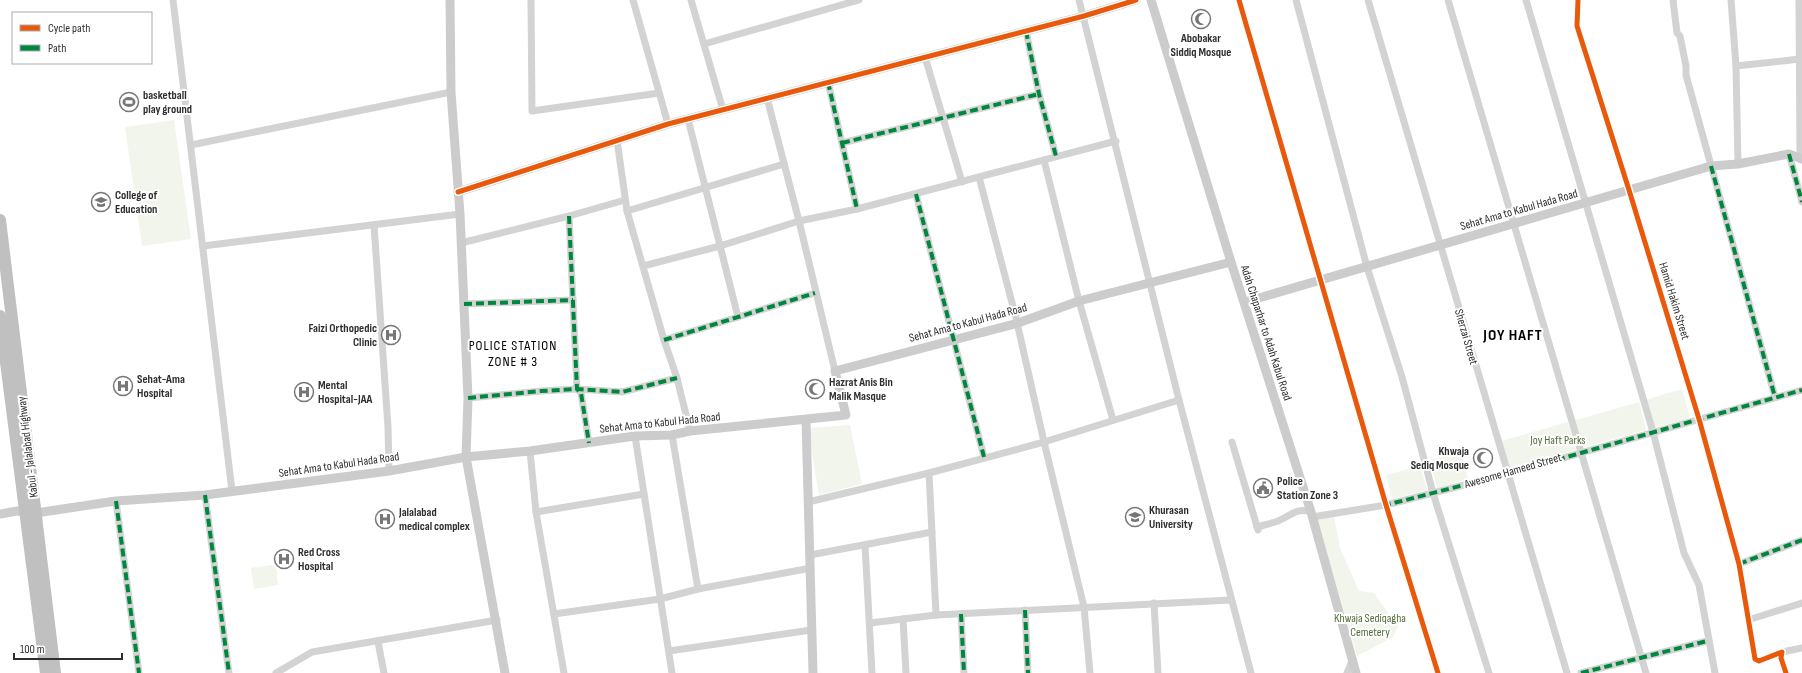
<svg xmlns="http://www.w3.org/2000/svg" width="1802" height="673" viewBox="0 0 1802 673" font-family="'Sofia Sans Condensed',sans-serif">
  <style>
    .green { fill: #f1f5eb }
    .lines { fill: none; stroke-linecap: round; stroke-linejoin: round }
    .street { stroke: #d3d3d3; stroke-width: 7 }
    .secondary { stroke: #ccc; stroke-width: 9 }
    .highway { stroke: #c0c0c0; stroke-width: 12 }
    .quiet { stroke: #00873e; stroke-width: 4; stroke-dasharray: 8 4; stroke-linecap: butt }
    .cycleway-casing { stroke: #fff; stroke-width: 8 }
    .cycleway { stroke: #e8590c; stroke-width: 5 }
    .labels { text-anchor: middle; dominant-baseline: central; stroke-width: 4; stroke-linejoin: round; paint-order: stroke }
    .poi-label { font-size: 12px; font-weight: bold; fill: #2e2e2e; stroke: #fff; text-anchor: start }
    .street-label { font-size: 12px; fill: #2e2e2e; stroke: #fff }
    .park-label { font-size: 12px; fill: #526d38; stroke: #fff }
    .quarter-label { font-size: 14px; letter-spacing: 1px; fill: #000; stroke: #fff }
    .district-label { font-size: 16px; font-weight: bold; letter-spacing: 1px; fill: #000; stroke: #fff }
  </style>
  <rect width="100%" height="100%" fill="#fff"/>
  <g class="green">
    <polygon points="174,120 191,239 142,246 125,127"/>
    <polygon points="1682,389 1690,418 1653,428 1645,400"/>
    <polygon points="1639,402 1646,430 1581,448 1573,421"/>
    <polygon points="1568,422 1576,450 1509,468 1501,441"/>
    <polygon points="850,425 862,484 819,495 808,428"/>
    <polygon points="1461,452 1468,479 1437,488 1430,460"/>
    <polygon points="1420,466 1427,490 1392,499 1386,475"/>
    <polygon points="1334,516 1340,548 1359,591 1374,593 1398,627 1393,637 1357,656 1317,519"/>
    <polygon points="272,565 276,568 278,585 254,589 251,568"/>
  </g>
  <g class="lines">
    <g class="street">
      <polyline points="173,0 232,491"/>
      <polyline points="531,0 532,111 659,93"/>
      <polyline points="633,0 668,124"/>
      <polyline points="691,0 723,110"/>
      <polyline points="1079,0 1179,400 1251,673"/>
      <polyline points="1239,0 1386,505 1438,673"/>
      <polyline points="1296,0 1367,267 1402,377 1433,493 1489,673"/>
      <polyline points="1368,0 1567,673"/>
      <polyline points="1448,0 1646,673"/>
      <polyline points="1526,0 1653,432 1684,553 1699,585 1715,673"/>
      <polyline points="1578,0 1577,26 1629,190 1699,419 1739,564 1755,659 1759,661 1782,652 1781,658 1786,673"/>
      <polyline points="1673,0 1677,33 1680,36 1686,66 1686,75 1775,397"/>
      <polyline points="1731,0 1736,66 1738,164"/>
      <polyline points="1799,0 1800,159"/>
      <polyline points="1026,31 1039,94 1056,156"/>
      <polyline points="704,44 859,0"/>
      <polyline points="925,57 962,182"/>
      <polyline points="1736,66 1800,59"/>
      <polyline points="828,82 857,209"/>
      <polyline points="767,98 799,221 835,371"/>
      <polyline points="688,119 738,317"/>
      <polyline points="617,140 627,211 664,340 677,378 690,431"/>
      <polyline points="842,143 1039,94"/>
      <polyline points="191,145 451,92"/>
      <polyline points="1789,154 1802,202"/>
      <polyline points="1044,160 1079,301 1113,420"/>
      <polyline points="979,177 1016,318 1044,442 1084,607 1090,673"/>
      <polyline points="916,194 984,457"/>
      <polyline points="627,211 784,164"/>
      <polyline points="569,216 577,389 581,393 589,443"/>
      <polyline points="374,225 388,427 389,471"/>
      <polyline points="461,243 569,216 625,200"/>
      <polyline points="203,246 460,214"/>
      <polyline points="643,266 720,246 799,221 857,209 1116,141"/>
      <polyline points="464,304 573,300"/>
      <polyline points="664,340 815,293"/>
      <polyline points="468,398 541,391 577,389 622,392 677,378"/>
      <polyline points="672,435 698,589"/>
      <polyline points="635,436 672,673"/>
      <polyline points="1232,442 1258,530"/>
      <polyline points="530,451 536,512 564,673"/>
      <polyline points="929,473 936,615"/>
      <polyline points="205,495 229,673"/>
      <polyline points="116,501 139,673"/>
      <polyline points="808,502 929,473 1044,442 1179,400"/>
      <polyline points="536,512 644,494"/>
      <polyline points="1312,517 1386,505 1507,474 1802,390"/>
      <path d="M1257,527C1264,525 1272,523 1278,521C1291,516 1296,507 1311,512"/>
      <polyline points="865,545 872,673"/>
      <polyline points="810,555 932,532"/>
      <polyline points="1739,564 1802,540"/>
      <polyline points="1154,603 1158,673"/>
      <polyline points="1025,610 1028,673"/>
      <polyline points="554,614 660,599 698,589 811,568"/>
      <polyline points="961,614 964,673"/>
      <polyline points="903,619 906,673"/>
      <polyline points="1748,620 1802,603"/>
      <polyline points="870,623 936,615 1231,600"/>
      <polyline points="378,642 384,673"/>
      <polyline points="669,651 811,630"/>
      <polyline points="1782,652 1802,648"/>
      <polyline points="276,673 312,652 497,620"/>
      <polyline points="1347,673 1353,659"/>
      <polyline points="1581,673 1707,641"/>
    </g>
    <g class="secondary">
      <polyline points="450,0 451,92 460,214 468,398 466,457 505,673"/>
      <polyline points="1151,0 1231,262 1311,512 1356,673"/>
      <polyline points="458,192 668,124 1084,16 1136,0"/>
      <polyline points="1245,302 1711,166 1738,164 1789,154 1802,159"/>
      <polyline points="806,421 813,673"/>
      <polyline points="0,514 17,511 36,513 116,501 205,495 389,471 466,457 530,451 635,436 672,435 690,431 846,415 835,371 1018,323 1079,301 1231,262"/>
    </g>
    <g class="highway">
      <polyline points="0,220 55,673"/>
      <polyline points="0,316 46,673"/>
    </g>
    <g class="quiet">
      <polyline points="1026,31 1039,94 1056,156"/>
      <polyline points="828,82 857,209"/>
      <polyline points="842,143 1039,94"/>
      <polyline points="1789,154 1802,202"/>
      <polyline points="1711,166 1775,397"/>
      <polyline points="916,194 984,457"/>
      <polyline points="569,216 577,389 581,393 589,443"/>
      <polyline points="464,304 573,300"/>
      <polyline points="664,340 815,293"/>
      <polyline points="468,398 541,391 577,389 622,392 677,378"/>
      <polyline points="205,495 229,673"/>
      <polyline points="116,501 139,673"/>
      <polyline points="1387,508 1386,505 1507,474 1802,390"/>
      <polyline points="1739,564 1802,540"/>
      <polyline points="1025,610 1028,673"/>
      <polyline points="961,614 964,673"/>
      <polyline points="1581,673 1707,641"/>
    </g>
    <defs>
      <g id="cycleway">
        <polyline points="1239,0 1386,505 1438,673"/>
        <polyline points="1578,0 1577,26 1629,190 1699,419 1739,564 1755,659 1759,661 1782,652 1781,658 1786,673"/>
        <polyline points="458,192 668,124 1084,16 1136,0"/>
      </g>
    </defs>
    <use href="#cycleway" class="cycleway-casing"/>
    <use href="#cycleway" class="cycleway"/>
  </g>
  <defs>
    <symbol id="mosque-ring" viewBox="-11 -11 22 22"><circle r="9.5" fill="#fff" stroke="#777" stroke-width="1.5"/><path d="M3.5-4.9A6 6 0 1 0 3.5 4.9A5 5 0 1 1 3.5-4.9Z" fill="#777"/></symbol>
    <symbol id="stadium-ring" viewBox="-11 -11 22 22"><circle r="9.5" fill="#fff" stroke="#777" stroke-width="1.5"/><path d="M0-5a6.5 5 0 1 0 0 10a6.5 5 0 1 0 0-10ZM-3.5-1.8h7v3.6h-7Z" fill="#777"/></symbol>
    <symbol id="university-ring" viewBox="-11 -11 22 22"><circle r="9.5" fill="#fff" stroke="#777" stroke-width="1.5"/><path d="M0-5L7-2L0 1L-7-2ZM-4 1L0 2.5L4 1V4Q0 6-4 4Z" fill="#777"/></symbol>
    <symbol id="hospital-ring" viewBox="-11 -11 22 22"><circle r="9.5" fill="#fff" stroke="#777" stroke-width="1.5"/><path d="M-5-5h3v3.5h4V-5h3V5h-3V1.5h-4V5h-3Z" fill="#777"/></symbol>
    <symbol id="civic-ring" viewBox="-11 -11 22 22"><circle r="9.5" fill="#fff" stroke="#777" stroke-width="1.5"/><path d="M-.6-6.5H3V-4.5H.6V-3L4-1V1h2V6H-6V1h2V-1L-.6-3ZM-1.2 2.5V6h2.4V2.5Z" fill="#777"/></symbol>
  </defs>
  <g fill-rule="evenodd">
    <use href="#mosque-ring" x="1190" y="8" width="22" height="22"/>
    <use href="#stadium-ring" x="118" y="91" width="22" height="22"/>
    <use href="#university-ring" x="90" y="191" width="22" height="22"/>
    <use href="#hospital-ring" x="380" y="324" width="22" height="22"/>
    <use href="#hospital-ring" x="112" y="375" width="22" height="22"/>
    <use href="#mosque-ring" x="804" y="378" width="22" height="22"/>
    <use href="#hospital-ring" x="293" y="381" width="22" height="22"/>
    <use href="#mosque-ring" x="1472" y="447" width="22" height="22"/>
    <use href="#civic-ring" x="1252" y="477" width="22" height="22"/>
    <use href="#university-ring" x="1124" y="506" width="22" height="22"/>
    <use href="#hospital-ring" x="374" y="508" width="22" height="22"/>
    <use href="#hospital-ring" x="273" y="548" width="22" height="22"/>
  </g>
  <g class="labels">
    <g class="poi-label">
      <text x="1201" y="38" text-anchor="middle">Abobakar<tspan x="1201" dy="14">Siddiq Mosque</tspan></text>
      <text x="143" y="95">basketball<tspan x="143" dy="14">play ground</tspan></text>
      <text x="115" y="195">College of<tspan x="115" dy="14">Education</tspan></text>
      <text x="377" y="328" text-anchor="end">Faizi Orthopedic<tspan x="377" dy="14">Clinic</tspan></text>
      <text x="137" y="379">Sehat-Ama<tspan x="137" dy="14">Hospital</tspan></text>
      <text x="829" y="382">Hazrat Anis Bin<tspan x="829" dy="14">Malik Masque</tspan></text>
      <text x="318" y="385">Mental<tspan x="318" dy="14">Hospital-JAA</tspan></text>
      <text x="1469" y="451" text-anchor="end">Khwaja<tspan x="1469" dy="14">Sediq Mosque</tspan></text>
      <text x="1277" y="481">Police<tspan x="1277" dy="14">Station Zone 3</tspan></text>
      <text x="1149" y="510">Khurasan<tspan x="1149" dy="14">University</tspan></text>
      <text x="399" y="512">Jalalabad<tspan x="399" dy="14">medical complex</tspan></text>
      <text x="298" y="552">Red Cross<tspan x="298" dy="14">Hospital</tspan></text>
    </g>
    <g class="street-label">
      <text transform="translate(1519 210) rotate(-16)">Sehat Ama to Kabul Hada Road</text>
      <text transform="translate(1674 301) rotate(73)">Hamid Hakim Street</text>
      <text transform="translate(968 323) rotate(-15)">Sehat Ama to Kabul Hada Road</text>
      <text transform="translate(1266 333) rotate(72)">Adah Chaparhar to Adah Kabul Road</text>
      <text transform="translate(1466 337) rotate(74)">Sherzai Street</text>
      <text transform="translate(660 423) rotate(-6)">Sehat Ama to Kabul Hada Road</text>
      <text transform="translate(28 447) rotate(-97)">Kabul - Jalalabad Highway</text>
      <text transform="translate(339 465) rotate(-8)">Sehat Ama to Kabul Hada Road</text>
      <text transform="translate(1513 471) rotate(-16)">Awesome Hameed Street</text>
    </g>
    <g class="park-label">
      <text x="1558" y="440">Joy Haft Parks</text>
      <text x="1370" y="618">Khwaja Sediqagha<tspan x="1370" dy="14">Cemetery</tspan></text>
    </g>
    <g class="quarter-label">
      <text x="513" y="345">POLICE STATION<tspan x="513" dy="16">ZONE # 3</tspan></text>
    </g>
    <g class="district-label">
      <text x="1513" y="335">JOY HAFT</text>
    </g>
  </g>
  <rect x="12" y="12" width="140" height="52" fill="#ffffff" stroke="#ababab"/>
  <rect x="20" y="25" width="20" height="6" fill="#e8590c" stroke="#ababab"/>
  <text x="48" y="32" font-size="12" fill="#2e2e2e">Cycle path</text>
  <rect x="20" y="45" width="20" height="6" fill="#00873e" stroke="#ababab"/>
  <text x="48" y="52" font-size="12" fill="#2e2e2e">Path</text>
  <path d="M14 653v6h108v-6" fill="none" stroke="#2e2e2e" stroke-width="2"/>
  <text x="20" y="653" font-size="12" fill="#2e2e2e" stroke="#ffffff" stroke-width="3" paint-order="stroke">100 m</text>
</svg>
